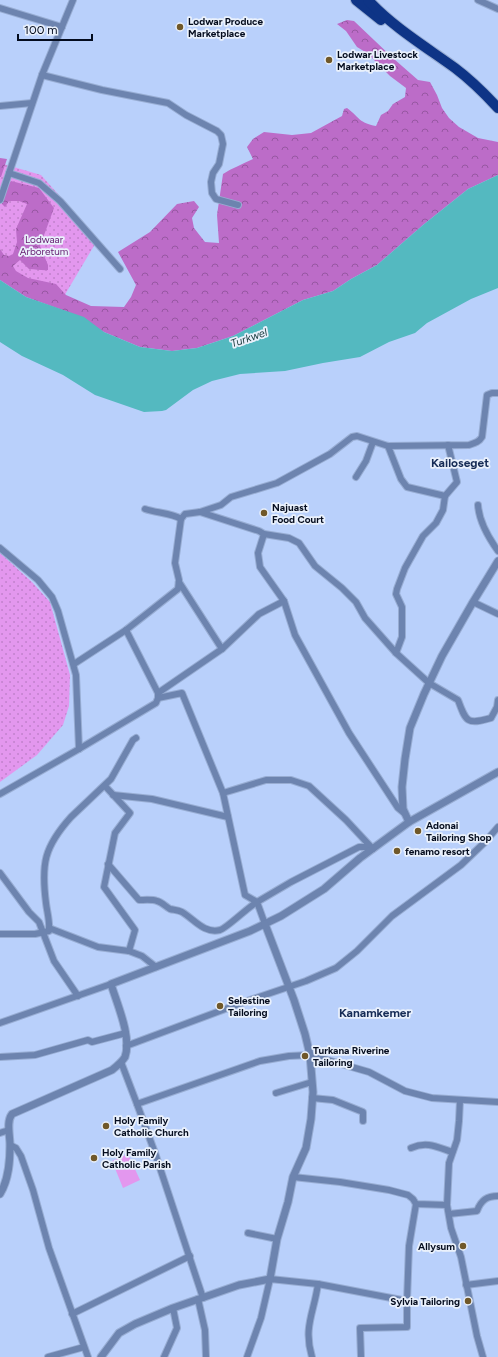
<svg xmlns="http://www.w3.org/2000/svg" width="498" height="1357" viewBox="0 0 498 1357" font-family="Figtree,sans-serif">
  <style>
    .grass { fill: url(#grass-dots) }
    .forest { fill: url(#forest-crowns) }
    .park { fill: #e397ee }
    .water { fill: #54b9c0 }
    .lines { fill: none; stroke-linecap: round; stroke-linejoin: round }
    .minor-casing { stroke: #98add3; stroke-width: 8 }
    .tertiary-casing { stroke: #98add3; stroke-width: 9 }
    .trunk-casing { stroke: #98add3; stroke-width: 12 }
    .minor { stroke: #6d84af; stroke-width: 6 }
    .tertiary { stroke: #6d84af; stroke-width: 7 }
    .trunk { stroke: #0e3486; stroke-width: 10 }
    .poi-dot { fill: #705829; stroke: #eaf1fc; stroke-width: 1.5 }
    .labels { text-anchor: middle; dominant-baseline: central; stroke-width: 3.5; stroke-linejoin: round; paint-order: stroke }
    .poi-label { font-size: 10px; font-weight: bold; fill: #040c1e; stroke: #eaf1fc; text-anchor: start }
    .park-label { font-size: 10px; fill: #641a6f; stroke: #eaf1fc }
    .water-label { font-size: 11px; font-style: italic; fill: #244346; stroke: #eaf1fc }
    .quarter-label { font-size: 12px; font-weight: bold; fill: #162c56; stroke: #eaf1fc }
  </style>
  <defs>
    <pattern id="grass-dots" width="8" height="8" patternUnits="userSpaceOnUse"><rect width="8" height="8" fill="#e397ee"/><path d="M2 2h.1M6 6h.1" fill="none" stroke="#c181cc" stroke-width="1.8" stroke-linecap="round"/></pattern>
    <pattern id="forest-crowns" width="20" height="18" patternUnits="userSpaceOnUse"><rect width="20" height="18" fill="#bc6cc8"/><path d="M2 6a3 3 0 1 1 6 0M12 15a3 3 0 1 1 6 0" fill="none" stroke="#9757a2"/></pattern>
  </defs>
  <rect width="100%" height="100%" fill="#b9d0fb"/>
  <g class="grass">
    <polygon points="0,163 41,175 98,239 60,303 0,274"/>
    <polygon points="0,553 32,582 50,602 70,675 69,706 63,725 37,755 0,782"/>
  </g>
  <g class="forest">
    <path d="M347,20L354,21L394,59L418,80L430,82L437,95L442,108L449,118L459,127L478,138L498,142V175L468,189L423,225L377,265L351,279L333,291L303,300L233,336L197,348L172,351L140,347L104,332L65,311L26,297L0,280V249L4,255L9,256L13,254L17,242L16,229L27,204L19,201H9L5,207L2,204L5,187L11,181L39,188L54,208L40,246L48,265V270C43,271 36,269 29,269L20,260L13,266L16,271L28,278L56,284L66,295L91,306L124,307L131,297L136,285L118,252L150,232L177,204L194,201L199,207L192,218L194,228L205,242L219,243L217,215L223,174C232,168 243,164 253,159L247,147L253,139L264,132L292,135L311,133L342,116L344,109L347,108C360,118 359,123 376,126L381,115L388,111L393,104L405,97L406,88L390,76L367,53L357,47L346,31L337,24Z"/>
    <polygon points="0,158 7,159 1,177 0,177"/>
  </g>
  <polygon class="park" points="128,1154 140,1180 123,1188 112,1161"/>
  <polygon class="water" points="498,175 498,288 471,299 427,323 415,333 389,342 360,357 323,363 285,371 240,374 212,381 193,390 166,410 162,411 144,412 95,395 63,375 22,356 0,342 0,280 26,297 84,317 104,332 140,347 172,351 197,348 233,336 303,300 333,291 351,279 377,265 423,225 468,189"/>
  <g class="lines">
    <defs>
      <g id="minor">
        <polyline points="478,0 498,9"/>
        <polyline points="0,8 62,27"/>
        <polyline points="42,75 102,90 168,103 186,115 217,131 221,135 223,144 219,164 213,173 211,182 212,193 216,199 238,205"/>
        <polyline points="0,106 32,103"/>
        <polyline points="9,173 39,183 60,201 120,269"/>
        <polyline points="0,200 42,75 73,0"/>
        <polyline points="388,446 401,479 407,487 445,496 457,482 448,445"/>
        <polyline points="356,477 366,461 373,442"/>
        <path d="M478,505C479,522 488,537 498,551"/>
        <path d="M145,509C156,513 172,513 181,519"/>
        <path d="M200,512L259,531L264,534L289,538L299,543L315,566L342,588L356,602L365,618L396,653L429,683L458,700C466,722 467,725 491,718L497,707L498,700"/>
        <polyline points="264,534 258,553 260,567 284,601 295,635 349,733 398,808 404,813"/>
        <polyline points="0,548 38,580 52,597 58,611 76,675 79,749"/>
        <polyline points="179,582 222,649"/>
        <polyline points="473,602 498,614"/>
        <polyline points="396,653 402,637 402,607 396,594 397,589 405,568 423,536 436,523 443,510 445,496"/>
        <path d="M74,664L126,630L178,589L179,580L175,563L181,519L185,514L200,512L221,505L231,497L277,483L330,454L352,437L357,436L388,446L469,445C475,443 479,442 482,437L487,395L492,393H498"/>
        <polyline points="158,693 222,649 259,614 284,601"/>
        <polyline points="105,786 130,813 115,833 104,887 135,930 129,951 142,956 156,967"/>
        <polyline points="223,793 266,780 291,780 309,786 346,820 373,849 366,847 359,847 291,882 257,902 265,924"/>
        <polyline points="0,794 79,749 156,703 158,698 158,693 126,630"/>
        <polyline points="113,795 152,799 228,817"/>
        <path d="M108,864L139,900C144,900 152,899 157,901C162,902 166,907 170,909C174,910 178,910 182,912C194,919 204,934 220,930C227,928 248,907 257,902L245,895L223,793L182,693L158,698"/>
        <polyline points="0,873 29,912 39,922 54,961 78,996"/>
        <polyline points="49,928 98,947 129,951"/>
        <path d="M0,934H35L49,931C50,921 47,912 46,903C41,864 44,847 71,817L111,779L133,740L136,738"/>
        <polyline points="0,1023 111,984"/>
        <polyline points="126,1046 244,1002 306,981 336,968 357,951 392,916 461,865 485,842 498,827"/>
        <polyline points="0,1057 35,1055 88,1040 92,1042 126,1033"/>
        <polyline points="121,1062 137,1104 260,1061 289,1056 310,1055 369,1072 405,1091 432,1098 498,1102"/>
        <polyline points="276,1093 312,1082"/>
        <polyline points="312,1098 333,1100 363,1112 363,1121"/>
        <polyline points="137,1104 155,1153 203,1298"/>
        <polyline points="0,1133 9,1130"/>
        <polyline points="10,1145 16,1148 21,1156 33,1190 49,1248 88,1357"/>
        <path d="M411,1148C427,1141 437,1147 452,1152"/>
        <polyline points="293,1177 340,1182 389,1190 408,1195 413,1199 416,1204 447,1205 451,1228 461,1257 477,1336 483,1357"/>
        <polyline points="447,1205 449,1163 457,1140 459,1121 460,1100"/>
        <path d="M449,1214L477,1211C481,1200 487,1196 498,1196"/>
        <polyline points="248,1233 277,1239"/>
        <polyline points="466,1285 498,1281"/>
        <polyline points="198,1299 205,1330 206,1357"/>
        <polyline points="72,1314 190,1256"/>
        <polyline points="48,1357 84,1347"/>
        <polyline points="164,1357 177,1328 173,1308"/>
        <polyline points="247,1357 261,1318 270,1279 318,1284 407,1301 409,1246 416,1204"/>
        <path d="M312,1357C303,1327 314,1313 318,1284"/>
        <polyline points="361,1357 360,1328 407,1327 407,1301"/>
      </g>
      <g id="tertiary">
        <polyline points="409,822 403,809 402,787 405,759 410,728 424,694 442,656 473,602 498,561"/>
        <path d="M0,1194C9,1179 10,1161 10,1145C10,1135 6,1122 12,1114L112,1070C117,1066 122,1062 125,1057C132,1037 117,1004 111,984L250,931L281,916L324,889L360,858L409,822L498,772"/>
        <polyline points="101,1357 119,1333 135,1324 173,1308 239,1285 270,1279 277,1239 288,1202 293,1177 306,1148 311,1119 313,1092 310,1055 305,1034 294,1000 265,924"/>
      </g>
      <g id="trunk">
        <polyline points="356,0 381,20"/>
        <path d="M368,0C393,27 426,47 455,68C471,80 485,94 498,108"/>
      </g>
    </defs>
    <use href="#minor" class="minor-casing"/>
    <use href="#tertiary" class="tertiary-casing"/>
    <use href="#trunk" class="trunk-casing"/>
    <use href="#minor" class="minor"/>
    <use href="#tertiary" class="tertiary"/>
    <use href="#trunk" class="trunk"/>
  </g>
  <g class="poi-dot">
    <circle cx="180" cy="27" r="4"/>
    <circle cx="329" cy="60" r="4"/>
    <circle cx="264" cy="513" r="4"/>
    <circle cx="418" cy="831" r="4"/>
    <circle cx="397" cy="851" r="4"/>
    <circle cx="220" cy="1006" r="4"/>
    <circle cx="305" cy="1056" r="4"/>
    <circle cx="106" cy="1126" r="4"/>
    <circle cx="94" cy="1158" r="4"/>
    <circle cx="463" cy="1246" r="4"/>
    <circle cx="468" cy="1301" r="4"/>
  </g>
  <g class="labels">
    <g class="poi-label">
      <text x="188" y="21">Lodwar Produce<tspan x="188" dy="12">Marketplace</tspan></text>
      <text x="337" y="54">Lodwar Livestock<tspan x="337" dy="12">Marketplace</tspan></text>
      <text x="272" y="507">Najuast<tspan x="272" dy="12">Food Court</tspan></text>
      <text x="426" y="825">Adonai<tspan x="426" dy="12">Tailoring Shop</tspan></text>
      <text x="405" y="851">fenamo resort</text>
      <text x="228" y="1000">Selestine<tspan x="228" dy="12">Tailoring</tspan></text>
      <text x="313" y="1050">Turkana Riverine<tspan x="313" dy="12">Tailoring</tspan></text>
      <text x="114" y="1120">Holy Family<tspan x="114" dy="12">Catholic Church</tspan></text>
      <text x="102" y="1152">Holy Family<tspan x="102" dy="12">Catholic Parish</tspan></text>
      <text x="455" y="1246" text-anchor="end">Allysum</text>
      <text x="460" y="1301" text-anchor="end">Sylvia Tailoring</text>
    </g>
    <g class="park-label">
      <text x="44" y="239">Lodwaar<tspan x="44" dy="12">Arboretum</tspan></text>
    </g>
    <g class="water-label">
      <text transform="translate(249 338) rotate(-19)">Turkwel</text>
    </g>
    <g class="quarter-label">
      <text x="460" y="463">Kailoseget</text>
      <text x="375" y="1013">Kanamkemer</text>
    </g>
  </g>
  <path d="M18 34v6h74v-6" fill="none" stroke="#040c1e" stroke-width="2"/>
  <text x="24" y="34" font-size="12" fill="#040c1e" stroke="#eaf1fc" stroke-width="3" paint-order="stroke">100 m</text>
</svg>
